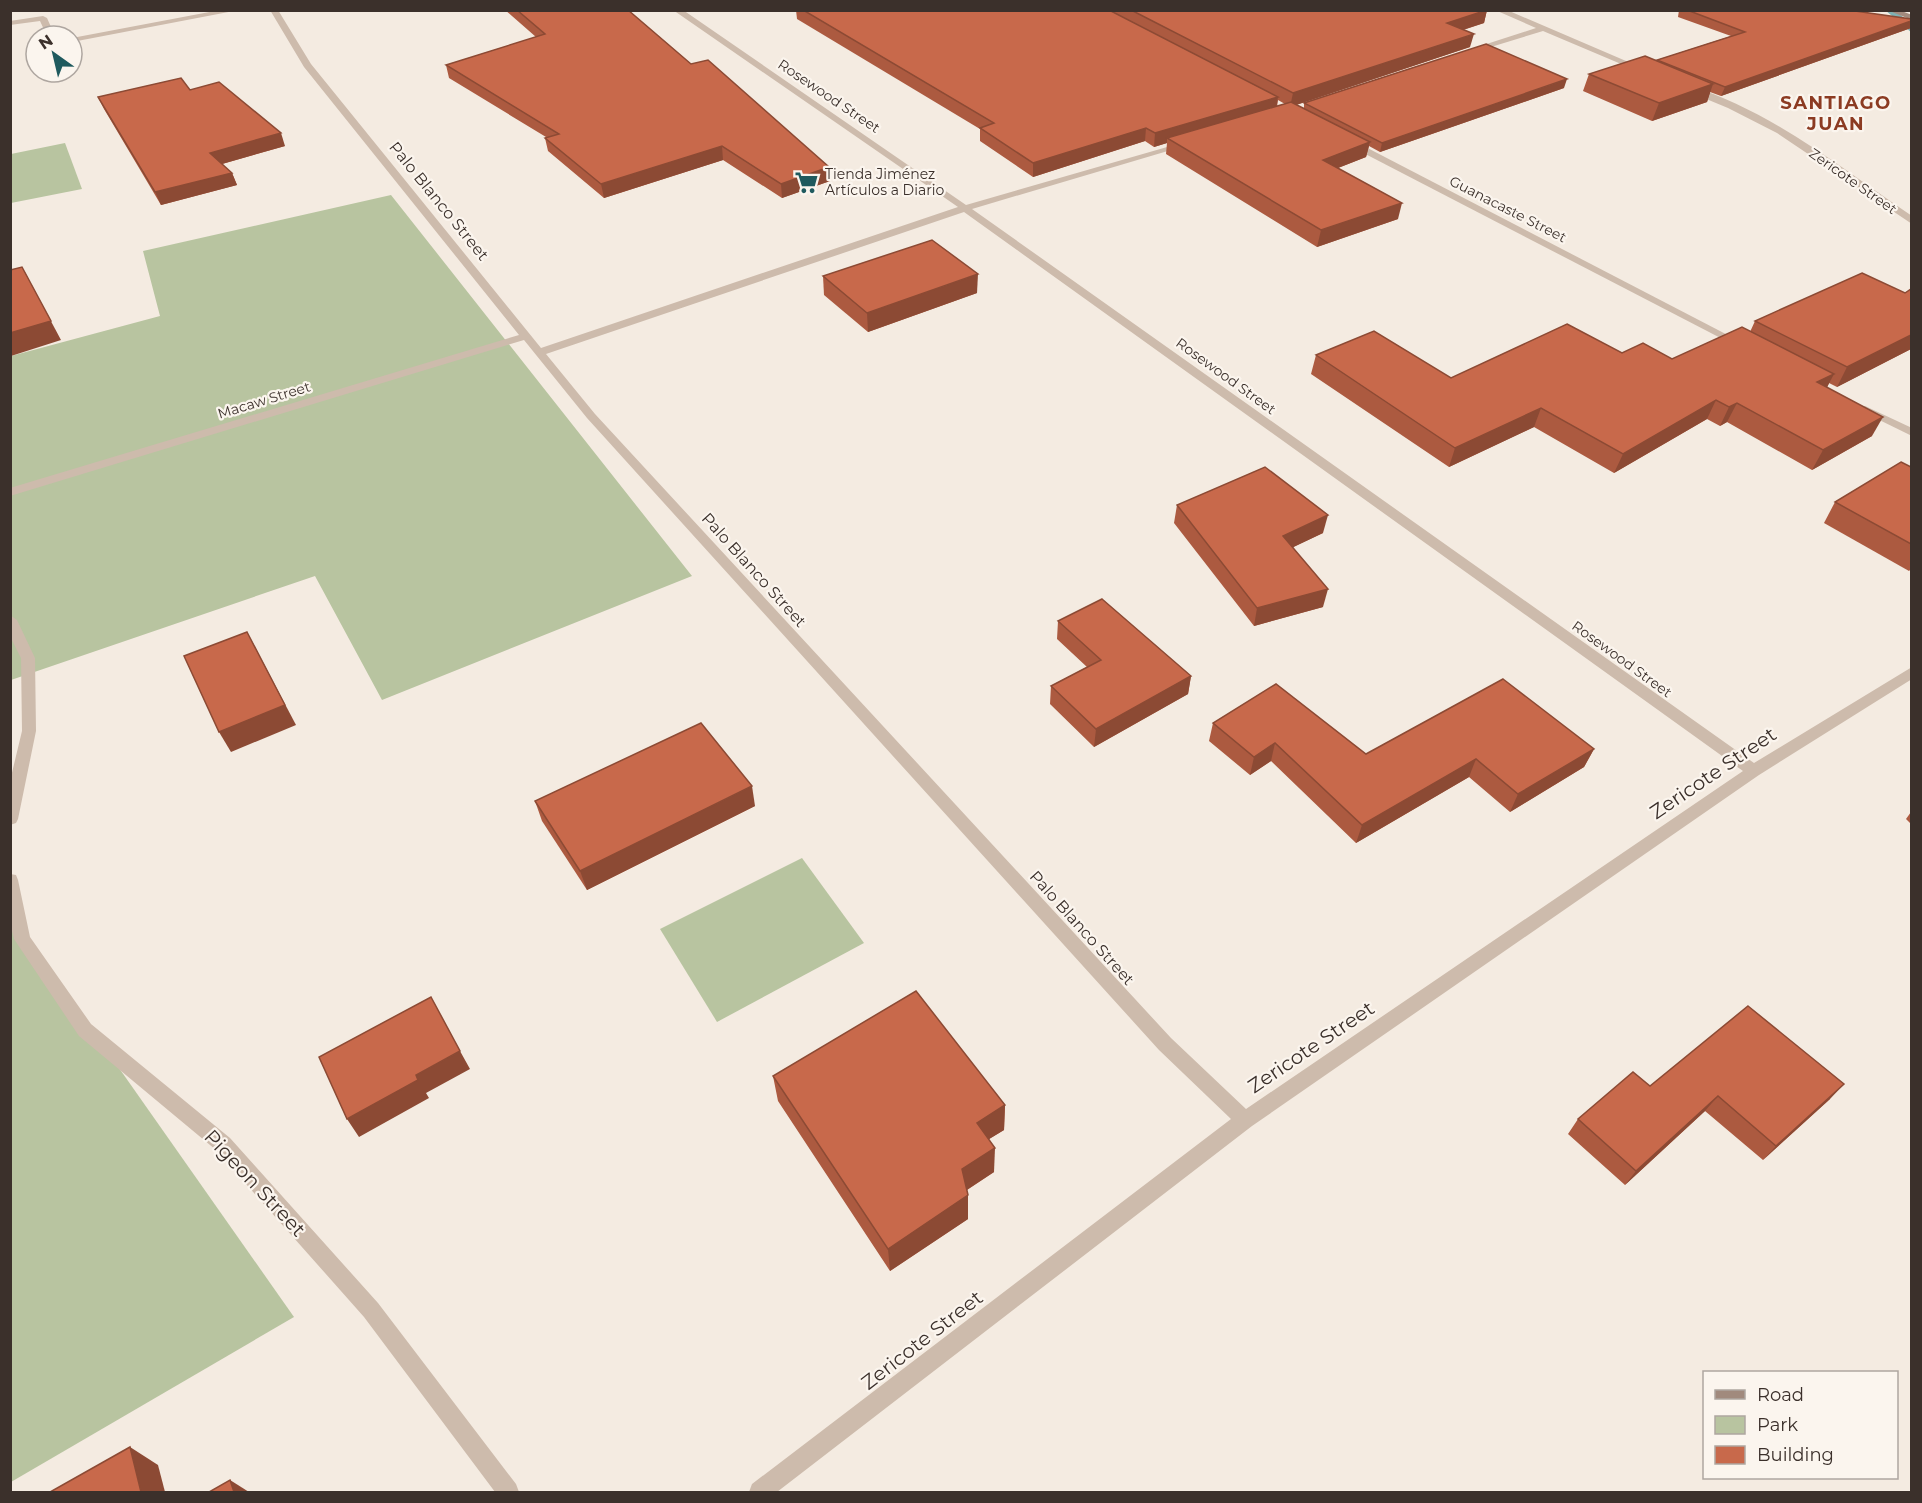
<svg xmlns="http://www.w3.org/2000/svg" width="1922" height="1503" viewBox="0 0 1922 1503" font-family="Montserrat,sans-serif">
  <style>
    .green { fill: #b8c4a0 }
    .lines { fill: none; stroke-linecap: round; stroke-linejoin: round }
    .stream { fill: #7fb0b2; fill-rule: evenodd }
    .street { fill: #cdbbac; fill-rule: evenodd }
    .secondary { fill: #a18a7d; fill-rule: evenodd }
    .wall { fill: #ac5a40; fill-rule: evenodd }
    .shaded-wall { fill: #8c4a34 }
    .building { fill: #c8694b; stroke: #8c4a34; stroke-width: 1.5 }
    .labels { text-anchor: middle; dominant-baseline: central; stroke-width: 4.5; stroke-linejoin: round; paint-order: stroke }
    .far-street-label { font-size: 14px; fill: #3b302b; stroke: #fbf5ee }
    .far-poi-label { font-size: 14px; fill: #3b302b; stroke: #fbf5ee; text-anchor: start }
    .street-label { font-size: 16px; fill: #3b302b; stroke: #fbf5ee }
    .far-district-label { font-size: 18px; font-weight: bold; letter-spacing: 1.5px; fill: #8c3b22; stroke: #fbf5ee }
    .near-street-label { font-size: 20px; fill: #3b302b; stroke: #fbf5ee }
  </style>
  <rect width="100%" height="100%" fill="#f4ebe1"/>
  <g class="green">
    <polygon points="65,143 82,189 11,203 11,154"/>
    <polygon points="391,195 692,576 382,700 315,576 11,680 11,356 160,316 143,251"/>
    <polygon points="802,858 864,943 717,1022 660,929"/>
    <polygon points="10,913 294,1317 11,1482 10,1482"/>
  </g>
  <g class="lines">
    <polygon class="stream" points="1885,10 1895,10 1912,25 1912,33"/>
    <g class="street">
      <polygon points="220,10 239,10 72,42 72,38"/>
      <path d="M270,10H278L311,64L541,348L958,207L673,10H683L966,205L1188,141V145L972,209L1754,763L1912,667V679L1759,775L1252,1126L777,1492H749L752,1484L1231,1119L1159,1050L587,418L524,340L10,496V488L519,335L304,67ZM964,212L1743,771L1246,1109L1171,1038L595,414L546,354Z"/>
      <polygon points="1495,10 1507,10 1647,70 1640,72 1543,31 1468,54 1468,50 1536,28"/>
      <polygon points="43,16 47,18 55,36 47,36 40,21 10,25 10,21"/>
      <path d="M1690,86C1772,111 1842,169 1912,216V224L1777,133L1728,108L1687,91L1686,89Z"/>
      <polygon points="1348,141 1354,141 1745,344 1744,346 1736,346 1348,145"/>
      <polygon points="1865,406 1912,428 1912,436 1861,411 1861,407"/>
      <polygon points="10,615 17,620 35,658 36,731 18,819 16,823 10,825 10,781 22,731 21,658 10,636"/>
      <polygon points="10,874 16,875 18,880 30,937 91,1024 230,1138 378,1303 516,1484 519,1492 495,1492 364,1317 216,1150 79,1036 14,939 10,923"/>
    </g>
    <polygon class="secondary" points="1887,10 1899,10 1912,15 1912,20"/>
  </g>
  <g class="wall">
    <polygon points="505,10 628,10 691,64 829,167 830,181 782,198 723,160 604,198 548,151 545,138 546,137 449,78 446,65 536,37"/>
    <path d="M796,10H1487L1484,23L1463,30L1470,47L1296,105L1304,108V103L1564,88L1380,152L1369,146L1366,157L1338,168L1398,219L1317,247L1166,154L1167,143L1154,147L1145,141L1033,177L980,141V129L797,19ZM1278,100L1285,104L1277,107Z"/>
    <polygon points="1679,10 1848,10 1911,19 1911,28 1721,96 1710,92 1707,102 1652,121 1583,91 1589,74 1657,61 1657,60 1731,36 1678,17"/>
    <polygon points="190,90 285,146 222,164 232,173 237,185 161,205 104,109 98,97"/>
    <polygon points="823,276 977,293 868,332 824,295"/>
    <polygon points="1911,289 1911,349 1837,387 1829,383 1827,387 1872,436 1812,470 1727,422 1720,426 1707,419 1614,473 1534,427 1449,467 1311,374 1316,355 1451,378 1672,359 1750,332 1755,321 1905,293"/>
    <polygon points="1911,467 1911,569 1909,571 1824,523 1835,502"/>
    <polygon points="1177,505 1323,533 1293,547 1323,607 1254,626 1174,523"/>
    <polygon points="1058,621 1191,676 1188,694 1094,747 1050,704 1051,686 1087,667 1057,639"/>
    <polygon points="1213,723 1366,754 1594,749 1584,767 1510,812 1469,777 1356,843 1271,761 1250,775 1209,741"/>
    <polygon points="535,801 755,806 587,890 542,821"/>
    <polygon points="1911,812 1911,824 1906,819"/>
    <polygon points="773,1076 1005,1105 1004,1130 989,1139 994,1172 967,1190 968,1195 968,1219 890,1271 778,1101"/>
    <polygon points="1650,1086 1830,1099 1763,1160 1705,1111 1625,1185 1568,1134 1578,1119"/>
  </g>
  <g class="shaded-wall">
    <polygon points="1487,10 1484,23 1444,36 1447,23"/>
    <polygon points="1911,21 1911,28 1721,96 1725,87"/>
    <polygon points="1474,34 1470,47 1290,107 1293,93"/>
    <polygon points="1567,79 1564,88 1380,152 1382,143"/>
    <polygon points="1713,84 1707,102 1652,121 1659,103"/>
    <polygon points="1278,97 1276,110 1167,138 1167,143 1154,147 1155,133"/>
    <polygon points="1146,128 1145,141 1033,177 1033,163"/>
    <polygon points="281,133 285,146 215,166 210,153"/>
    <polygon points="1370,142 1366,157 1320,175 1323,160"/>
    <polygon points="722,146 723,160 604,198 601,184"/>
    <polygon points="829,167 830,181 782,198 781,184"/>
    <polygon points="232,173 237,185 161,205 155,192"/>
    <polygon points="1402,203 1398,219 1317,247 1321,230"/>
    <polygon points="22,267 61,340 11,356 10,333"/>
    <polygon points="978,274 977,293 868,332 867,313"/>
    <polygon points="1911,335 1911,349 1837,387 1847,367"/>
    <polygon points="1834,374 1824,393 1817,382"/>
    <polygon points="1716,400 1707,419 1614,473 1623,454"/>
    <polygon points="1737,403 1727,422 1720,426 1729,407"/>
    <polygon points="1541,408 1534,427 1449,467 1455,448"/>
    <polygon points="1883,417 1872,436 1812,470 1823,450"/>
    <polygon points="1328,515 1323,533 1279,554 1283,536"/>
    <polygon points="1328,589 1323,607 1254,626 1257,608"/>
    <polygon points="247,632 296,725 231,752 219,732"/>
    <polygon points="1191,676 1188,694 1094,747 1096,729"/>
    <polygon points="1275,743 1271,761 1250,775 1254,757"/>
    <polygon points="1594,749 1584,767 1510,812 1518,794"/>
    <polygon points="1476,759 1469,777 1356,843 1362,825"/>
    <polygon points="752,786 755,806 587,890 580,871"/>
    <polygon points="460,1051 470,1069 426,1093 429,1098 359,1137 347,1119 416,1075"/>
    <polygon points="1844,1084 1830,1099 1763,1160 1776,1146"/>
    <polygon points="1718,1096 1705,1111 1625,1185 1636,1171"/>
    <polygon points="1005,1105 1004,1130 976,1147 977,1123"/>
    <polygon points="995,1148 994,1172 962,1193 962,1169"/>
    <polygon points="968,1195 968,1219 890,1271 888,1249"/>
    <polygon points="130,1447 158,1465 165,1492 141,1492"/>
    <polygon points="230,1480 249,1492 234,1492"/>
  </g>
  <g class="building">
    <polygon points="517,10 628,10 691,64 708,60 829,167 781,184 722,146 601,184 545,138 559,134 446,65 545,34"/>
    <polygon points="803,10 1109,10 1278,97 1155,133 1146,128 1033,163 980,128 994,123"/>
    <polygon points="1131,10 1487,10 1447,23 1474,34 1293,93"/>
    <polygon points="1687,10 1848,10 1911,19 1911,21 1725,87 1657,60 1745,32"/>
    <polygon points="1486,44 1567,79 1382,143 1304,103"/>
    <polygon points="1645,56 1713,84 1659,103 1589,74"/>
    <polygon points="181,78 190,90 219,82 281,133 210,153 232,173 155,192 98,97"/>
    <polygon points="1291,102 1370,142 1323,160 1402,203 1321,230 1167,138"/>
    <polygon points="932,240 978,274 867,313 823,276"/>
    <polygon points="22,267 51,321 10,333 10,270"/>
    <polygon points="1862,273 1905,293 1911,289 1911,335 1847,367 1755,321"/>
    <polygon points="1567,324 1622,353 1643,343 1672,359 1742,327 1834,374 1817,382 1883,417 1823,450 1737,403 1729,407 1716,400 1623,454 1541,408 1455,448 1316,355 1374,331 1451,378"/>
    <polygon points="1901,462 1911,467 1911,544 1835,502"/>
    <polygon points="1265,467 1328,515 1283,536 1328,589 1257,608 1177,505"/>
    <polygon points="1102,599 1191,676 1096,729 1051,686 1101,660 1058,621"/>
    <polygon points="247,632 285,705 219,732 184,656"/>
    <polygon points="1503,679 1594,749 1518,794 1476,759 1362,825 1275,743 1254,757 1213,723 1276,684 1366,754"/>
    <polygon points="701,723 752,786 580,871 535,801"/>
    <polygon points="916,991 1005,1105 977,1123 995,1148 962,1169 968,1195 888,1249 773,1076"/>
    <polygon points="431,997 460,1051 416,1075 418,1080 347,1119 319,1057"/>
    <polygon points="1748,1006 1844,1084 1776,1146 1718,1096 1636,1171 1578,1119 1633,1072 1650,1086"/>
    <polygon points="130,1447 141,1492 50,1492"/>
    <polygon points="230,1480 234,1492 209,1492"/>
  </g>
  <defs>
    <symbol id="supermarket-bare" viewBox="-9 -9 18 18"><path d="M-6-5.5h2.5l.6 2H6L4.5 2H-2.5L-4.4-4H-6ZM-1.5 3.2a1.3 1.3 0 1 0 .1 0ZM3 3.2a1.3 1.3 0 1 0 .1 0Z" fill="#1f5a5e" stroke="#fbf5ee" stroke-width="2.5" paint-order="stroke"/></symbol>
  </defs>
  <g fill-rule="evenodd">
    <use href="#supermarket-bare" x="790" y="166" width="33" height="33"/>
  </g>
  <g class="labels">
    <g class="far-street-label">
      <text transform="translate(829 96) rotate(34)">Rosewood Street</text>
      <text transform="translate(1853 181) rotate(35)">Zericote Street</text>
      <text transform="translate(1508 209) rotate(27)">Guanacaste Street</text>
      <text transform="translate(1226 376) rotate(36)">Rosewood Street</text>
      <text transform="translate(264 400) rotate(-17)">Macaw Street</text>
      <text transform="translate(1622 659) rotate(36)">Rosewood Street</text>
    </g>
    <g class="far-poi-label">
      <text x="825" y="174">Tienda Jiménez<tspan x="825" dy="16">Artículos a Diario</tspan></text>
    </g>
    <g class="street-label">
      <text transform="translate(439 201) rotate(51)">Palo Blanco Street</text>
      <text transform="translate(754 570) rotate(48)">Palo Blanco Street</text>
      <text transform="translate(1082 928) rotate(48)">Palo Blanco Street</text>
    </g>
    <g class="far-district-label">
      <text x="1836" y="103">SANTIAGO<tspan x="1836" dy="21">JUAN</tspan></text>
    </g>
    <g class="near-street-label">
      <text transform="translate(1713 773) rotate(-34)">Zericote Street</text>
      <text transform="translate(1311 1047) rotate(-34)">Zericote Street</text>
      <text transform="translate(255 1183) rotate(47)">Pigeon Street</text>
      <text transform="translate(922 1340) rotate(-38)">Zericote Street</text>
    </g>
  </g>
  <rect width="1922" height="1503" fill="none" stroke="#3b302b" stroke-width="24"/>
  <rect x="1703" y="1371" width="195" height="108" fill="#fbf5ee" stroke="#aea6a0" stroke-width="1.5"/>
  <rect x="1715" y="1390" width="30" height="9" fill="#a18a7d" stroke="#aea6a0" stroke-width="1.5"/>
  <text x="1757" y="1401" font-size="18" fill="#3b302b">Road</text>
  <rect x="1715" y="1416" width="30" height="18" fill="#b8c4a0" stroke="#aea6a0" stroke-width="1.5"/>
  <text x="1757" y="1431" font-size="18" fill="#3b302b">Park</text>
  <rect x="1715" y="1446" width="30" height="18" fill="#c8694b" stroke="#aea6a0" stroke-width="1.5"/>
  <text x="1757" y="1461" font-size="18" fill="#3b302b">Building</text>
  <g transform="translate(54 54) rotate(326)"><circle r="28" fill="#fbf5ee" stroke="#aea6a0" stroke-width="1.5"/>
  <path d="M0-4.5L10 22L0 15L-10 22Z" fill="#1f5a5e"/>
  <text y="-9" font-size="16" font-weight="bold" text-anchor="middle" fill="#3b302b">N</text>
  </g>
</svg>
